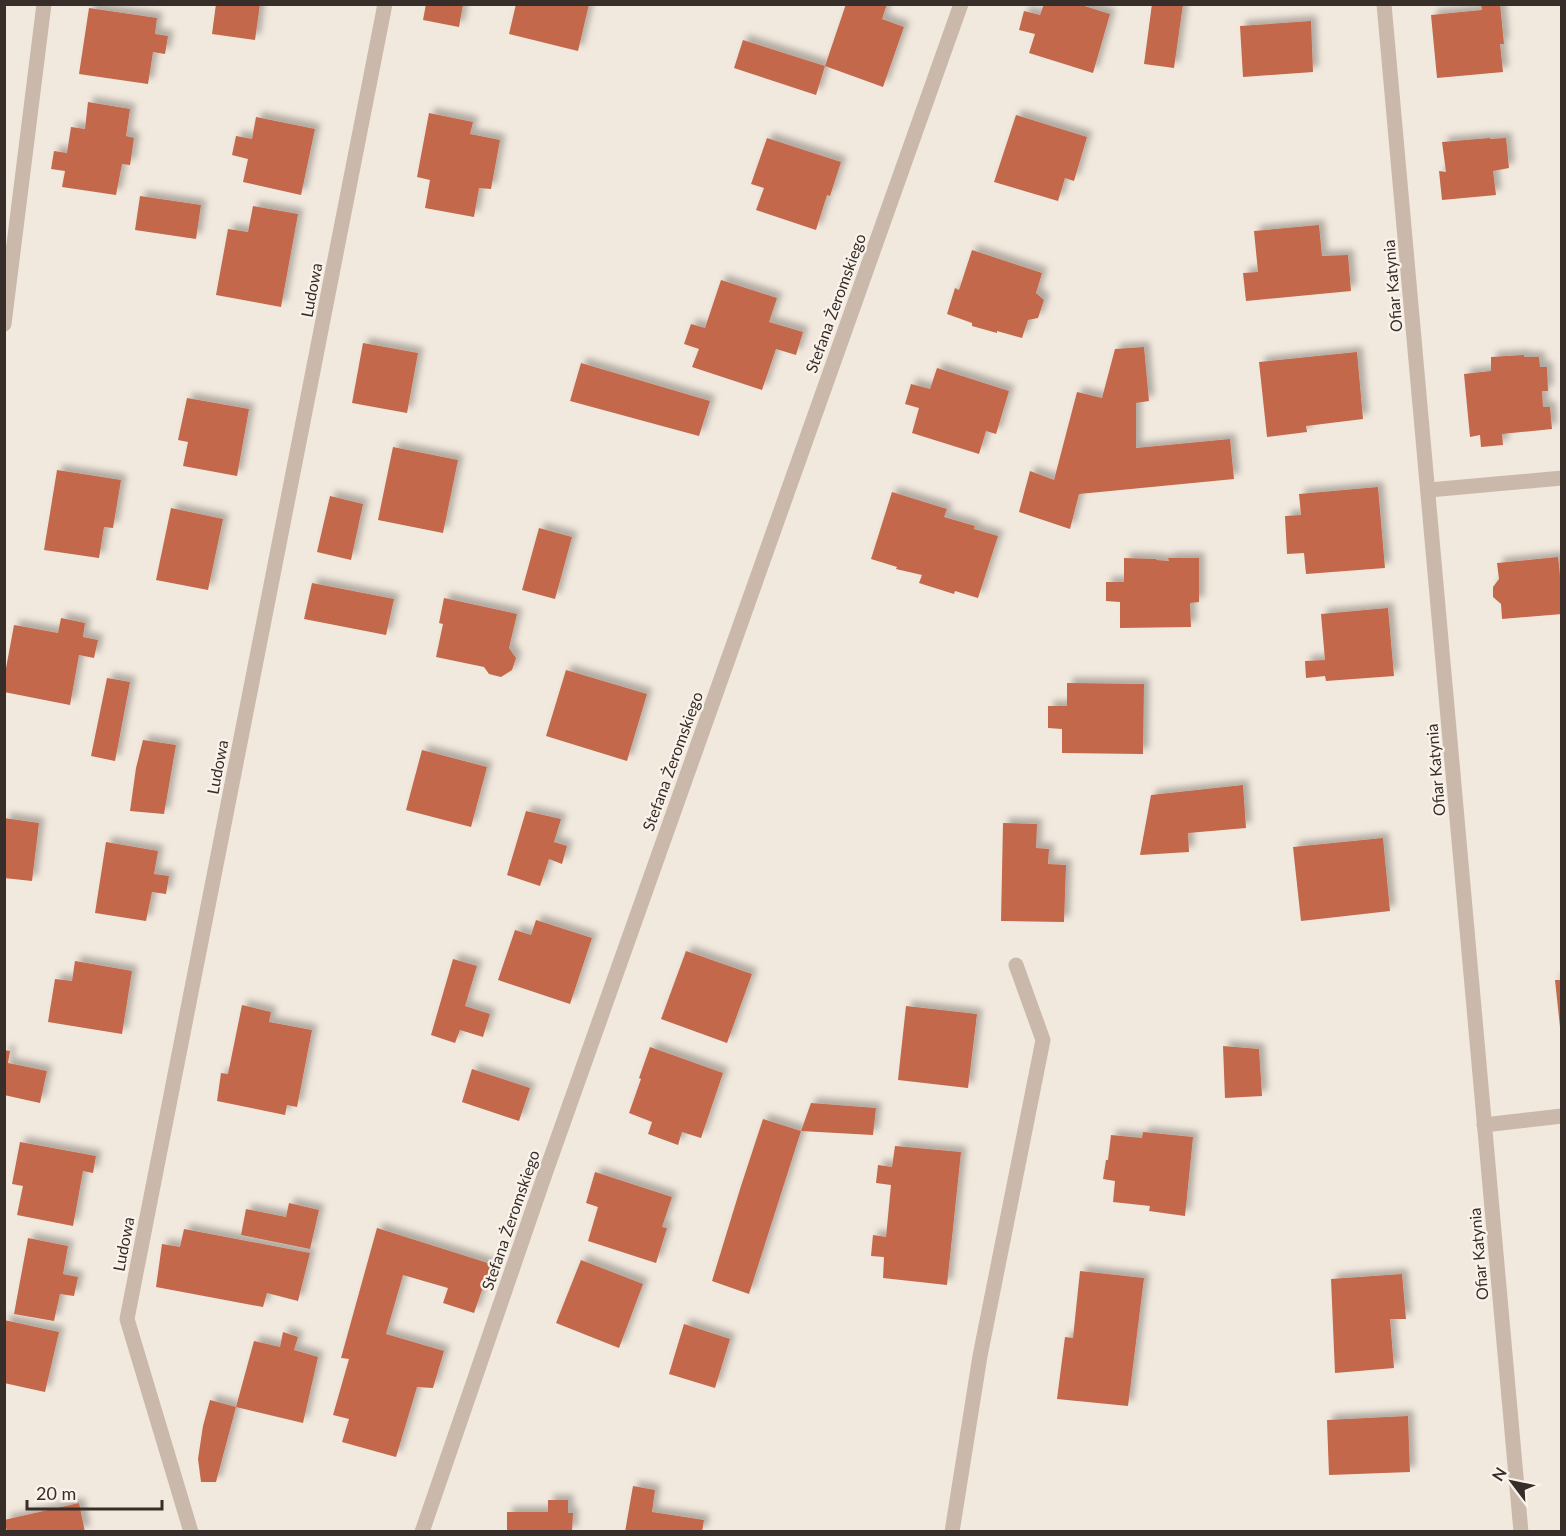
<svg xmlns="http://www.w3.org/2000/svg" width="1566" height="1536" viewBox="0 0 1566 1536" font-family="Lato,sans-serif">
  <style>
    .building { fill: #c3684b; filter: url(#shadow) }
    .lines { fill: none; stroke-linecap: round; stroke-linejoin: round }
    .minor { stroke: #cab9aa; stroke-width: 15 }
    .labels { text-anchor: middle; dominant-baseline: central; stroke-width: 4.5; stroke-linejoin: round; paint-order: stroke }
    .street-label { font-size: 16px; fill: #382e29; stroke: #faf3eb }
  </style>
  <defs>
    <filter id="shadow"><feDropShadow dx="5.5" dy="-5.5" stdDeviation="3" flood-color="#0004"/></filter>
  </defs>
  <rect width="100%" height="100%" fill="#f2e9de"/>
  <g class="building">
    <polygon points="216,4 260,4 255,40 212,34"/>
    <polygon points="426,4 463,4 459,27 423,20"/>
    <polygon points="516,4 589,4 578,51 509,34"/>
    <polygon points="846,4 887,4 882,19 904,27 883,87 825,66"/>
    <polygon points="1044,4 1078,4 1110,14 1093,73 1029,53 1035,34 1019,30 1024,11 1040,15"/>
    <polygon points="1152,4 1183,4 1174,68 1144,64"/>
    <polygon points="1481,4 1500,4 1504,44 1500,44 1503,72 1437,78 1431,15 1482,10"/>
    <polygon points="89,8 157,18 155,34 168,36 165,54 153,52 148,84 79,74"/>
    <polygon points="1311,21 1313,72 1243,77 1240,26"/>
    <polygon points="743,40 825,66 816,95 734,68"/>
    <polygon points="88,102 130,109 126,136 134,138 130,165 122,164 116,195 62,187 65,171 51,169 54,151 67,153 71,127 85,129"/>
    <polygon points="429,113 473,122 470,134 500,140 491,189 479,188 474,217 425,208 430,180 417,177"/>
    <polygon points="1016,115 1087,137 1074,181 1065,178 1058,201 994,182"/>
    <polygon points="256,117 315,129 301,195 243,182 248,159 232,155 236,136 252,139"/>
    <polygon points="767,138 841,162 830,196 827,195 816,230 756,210 764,188 751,184"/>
    <polygon points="1490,138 1490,139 1506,138 1509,168 1493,171 1496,195 1442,200 1439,171 1446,172 1442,142"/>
    <polygon points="140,196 201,205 196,239 135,230"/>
    <polygon points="253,206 298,214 281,307 216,295 228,229 248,232"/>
    <polygon points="1319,225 1322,256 1348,255 1351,291 1246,301 1243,273 1258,272 1254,231"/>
    <polygon points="972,250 1042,273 1036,293 1044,300 1038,318 1028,320 1022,338 997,331 997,333 972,326 972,323 947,314 955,288 959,290"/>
    <polygon points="721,280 777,298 769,322 803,332 796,355 776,349 762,390 692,367 699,349 684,344 691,324 705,328"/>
    <polygon points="363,343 418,353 407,413 352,403"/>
    <polygon points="1144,347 1149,401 1136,403 1136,448 1230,439 1234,479 1079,494 1070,529 1019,512 1030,471 1054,480 1077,392 1102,398 1115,349"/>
    <polygon points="1357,352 1363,419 1306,426 1307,432 1267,437 1259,362"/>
    <polygon points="1524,355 1524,357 1539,357 1540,367 1547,367 1548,391 1542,391 1543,407 1550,407 1552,429 1502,434 1503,445 1481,447 1480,435 1470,437 1464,374 1491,371 1491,357"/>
    <polygon points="581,363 710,401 699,436 570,401"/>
    <polygon points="937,368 1009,391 996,434 986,431 979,454 912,433 919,408 905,404 911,384 930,389"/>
    <polygon points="187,398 249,409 237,476 183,466 188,442 178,440"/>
    <polygon points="393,447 458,460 443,533 378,520"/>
    <polygon points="57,470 121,480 113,528 104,527 99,558 44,550"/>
    <polygon points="1378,487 1385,568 1306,574 1304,553 1287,554 1285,516 1301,515 1299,494"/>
    <polygon points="892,492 947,509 944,517 975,526 974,529 998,536 978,598 955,591 954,594 919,583 922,575 896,569 897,567 871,559"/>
    <polygon points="330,496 363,504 351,560 317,552"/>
    <polygon points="171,508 223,519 208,590 156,580"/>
    <polygon points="539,528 572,537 555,599 522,590"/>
    <polygon points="1558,557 1562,594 1562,614 1502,619 1501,604 1493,597 1493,587 1499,579 1497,563"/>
    <polygon points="1124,558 1156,559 1156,560 1169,561 1168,558 1199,558 1199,602 1190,603 1191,627 1120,628 1120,602 1106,601 1106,582 1124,582"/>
    <polygon points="312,583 394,599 386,635 304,619"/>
    <polygon points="444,598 517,614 509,648 516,658 512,670 501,677 489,674 484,667 436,657 443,624 439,623"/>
    <polygon points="1388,608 1394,676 1326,681 1325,676 1306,678 1305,661 1325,660 1321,614"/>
    <polygon points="61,618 85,623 83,637 98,640 94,658 79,655 70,705 4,692 4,679 14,625 58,633"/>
    <polygon points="566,670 647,694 627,761 546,736"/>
    <polygon points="107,678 130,682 115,761 91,756"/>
    <polygon points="1067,683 1144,684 1143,754 1062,753 1062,729 1048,728 1048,706 1067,706"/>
    <polygon points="143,740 176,745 164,814 130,811 136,768"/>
    <polygon points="422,750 487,767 471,827 406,810"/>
    <polygon points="1243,785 1246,828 1188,833 1189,852 1140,855 1151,795"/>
    <polygon points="526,811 561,819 554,842 567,846 562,864 549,859 540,886 507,875"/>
    <polygon points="4,818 39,823 32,881 4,878"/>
    <polygon points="1003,823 1037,824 1036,848 1049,849 1048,864 1066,865 1064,922 1001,921"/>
    <polygon points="1383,838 1390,911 1301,921 1293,847"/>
    <polygon points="106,842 158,851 154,874 169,876 166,894 152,892 146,921 95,913"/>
    <polygon points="536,920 592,938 570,1004 498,980 515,930 531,935"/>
    <polygon points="686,951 752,974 727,1043 661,1019"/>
    <polygon points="453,959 477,966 465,1006 490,1014 483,1037 460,1030 455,1043 431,1035"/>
    <polygon points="75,961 132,971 122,1034 48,1022 55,979 72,981"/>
    <polygon points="1555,980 1562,980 1562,1027 1560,1027"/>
    <polygon points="242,1005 271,1012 269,1022 312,1030 297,1107 287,1105 285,1115 217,1101 221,1073 228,1074"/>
    <polygon points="906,1006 977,1014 968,1088 898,1080"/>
    <polygon points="1223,1046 1259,1049 1262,1096 1225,1098"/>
    <polygon points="650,1047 723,1073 701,1138 682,1132 678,1145 648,1134 652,1122 629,1113 641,1079 639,1078"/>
    <polygon points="4,1050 10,1051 8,1063 47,1071 40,1103 4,1095"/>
    <polygon points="472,1069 530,1088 519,1121 462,1102"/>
    <polygon points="811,1103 876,1108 873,1135 801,1131"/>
    <polygon points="763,1119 801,1131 749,1294 712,1281 741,1186"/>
    <polygon points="1143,1132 1193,1137 1185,1216 1149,1211 1150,1206 1113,1202 1115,1181 1103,1179 1106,1160 1108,1160 1111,1135 1142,1138"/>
    <polygon points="20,1142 96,1156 93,1173 83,1171 73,1226 17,1215 23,1186 12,1184"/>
    <polygon points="895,1146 961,1152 947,1285 883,1278 884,1257 871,1256 873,1235 886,1237 891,1185 876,1183 878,1165 892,1167"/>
    <polygon points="595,1172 672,1197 662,1227 667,1228 656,1263 588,1241 598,1207 586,1203"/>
    <polygon points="289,1203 319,1210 310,1249 241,1235 246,1209 286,1217"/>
    <polygon points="377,1228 491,1264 474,1313 443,1303 448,1288 403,1275 386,1334 444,1351 433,1388 417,1387 396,1457 342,1442 349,1419 333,1415 349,1359 341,1358"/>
    <polygon points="184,1229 310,1253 298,1301 267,1293 263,1307 156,1287 162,1244 180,1247"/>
    <polygon points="28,1238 68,1246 63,1274 78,1277 74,1296 60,1294 54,1321 14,1314"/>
    <polygon points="581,1260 643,1284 619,1348 556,1323"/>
    <polygon points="1080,1271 1144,1278 1128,1406 1057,1399 1065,1337 1073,1338"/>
    <polygon points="1402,1274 1406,1319 1390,1319 1394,1368 1335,1373 1331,1279"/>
    <polygon points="4,1320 59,1332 45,1392 4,1383"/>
    <polygon points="684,1324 730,1339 715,1388 669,1374"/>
    <polygon points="283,1332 298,1337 294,1350 318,1357 303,1423 236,1407 254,1341 280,1347"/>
    <polygon points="210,1400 236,1407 216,1482 201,1482 198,1459 203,1426"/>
    <polygon points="1408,1416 1410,1472 1329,1475 1327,1420"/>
    <polygon points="633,1486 655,1490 652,1512 704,1520 702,1532 625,1532"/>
    <polygon points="548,1500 568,1500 568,1513 573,1513 572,1532 507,1532 507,1512 548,1512"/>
    <polygon points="79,1503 85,1532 7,1532 4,1520"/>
  </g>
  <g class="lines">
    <g class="minor">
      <polyline points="1384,4 1521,1532"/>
      <polyline points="4,324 44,4"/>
      <polyline points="1429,490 1562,478"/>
      <polyline points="1484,1125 1562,1116"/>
      <polyline points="191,1532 127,1319 385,4"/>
      <polyline points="422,1532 545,1174 961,4"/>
      <polyline points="952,1532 980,1356 1043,1040 1016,965"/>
    </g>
  </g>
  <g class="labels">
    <g class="street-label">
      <text transform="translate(1392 286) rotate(-95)">Ofiar Katynia</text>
      <text transform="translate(311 290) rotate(-79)">Ludowa</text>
      <text transform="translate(835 303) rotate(-70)">Stefana Żeromskiego</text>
      <text transform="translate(672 761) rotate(-70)">Stefana Żeromskiego</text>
      <text transform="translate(217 767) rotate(-79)">Ludowa</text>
      <text transform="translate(1435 770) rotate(-95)">Ofiar Katynia</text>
      <text transform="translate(510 1220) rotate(-71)">Stefana Żeromskiego</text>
      <text transform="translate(123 1244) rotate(-79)">Ludowa</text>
      <text transform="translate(1478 1254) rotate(-95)">Ofiar Katynia</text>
    </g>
  </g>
  <rect width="1566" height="1536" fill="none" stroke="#382e29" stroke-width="12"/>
  <g transform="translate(1512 1482) rotate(302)" stroke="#faf3eb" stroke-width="4.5" paint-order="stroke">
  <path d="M0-4.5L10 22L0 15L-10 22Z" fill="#382e29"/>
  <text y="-9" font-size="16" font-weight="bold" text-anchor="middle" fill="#382e29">N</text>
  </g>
  <path d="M27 1500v9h135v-9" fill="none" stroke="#382e29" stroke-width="3"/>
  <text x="36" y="1500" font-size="18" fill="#382e29" stroke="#faf3eb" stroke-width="4.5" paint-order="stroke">20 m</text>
</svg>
